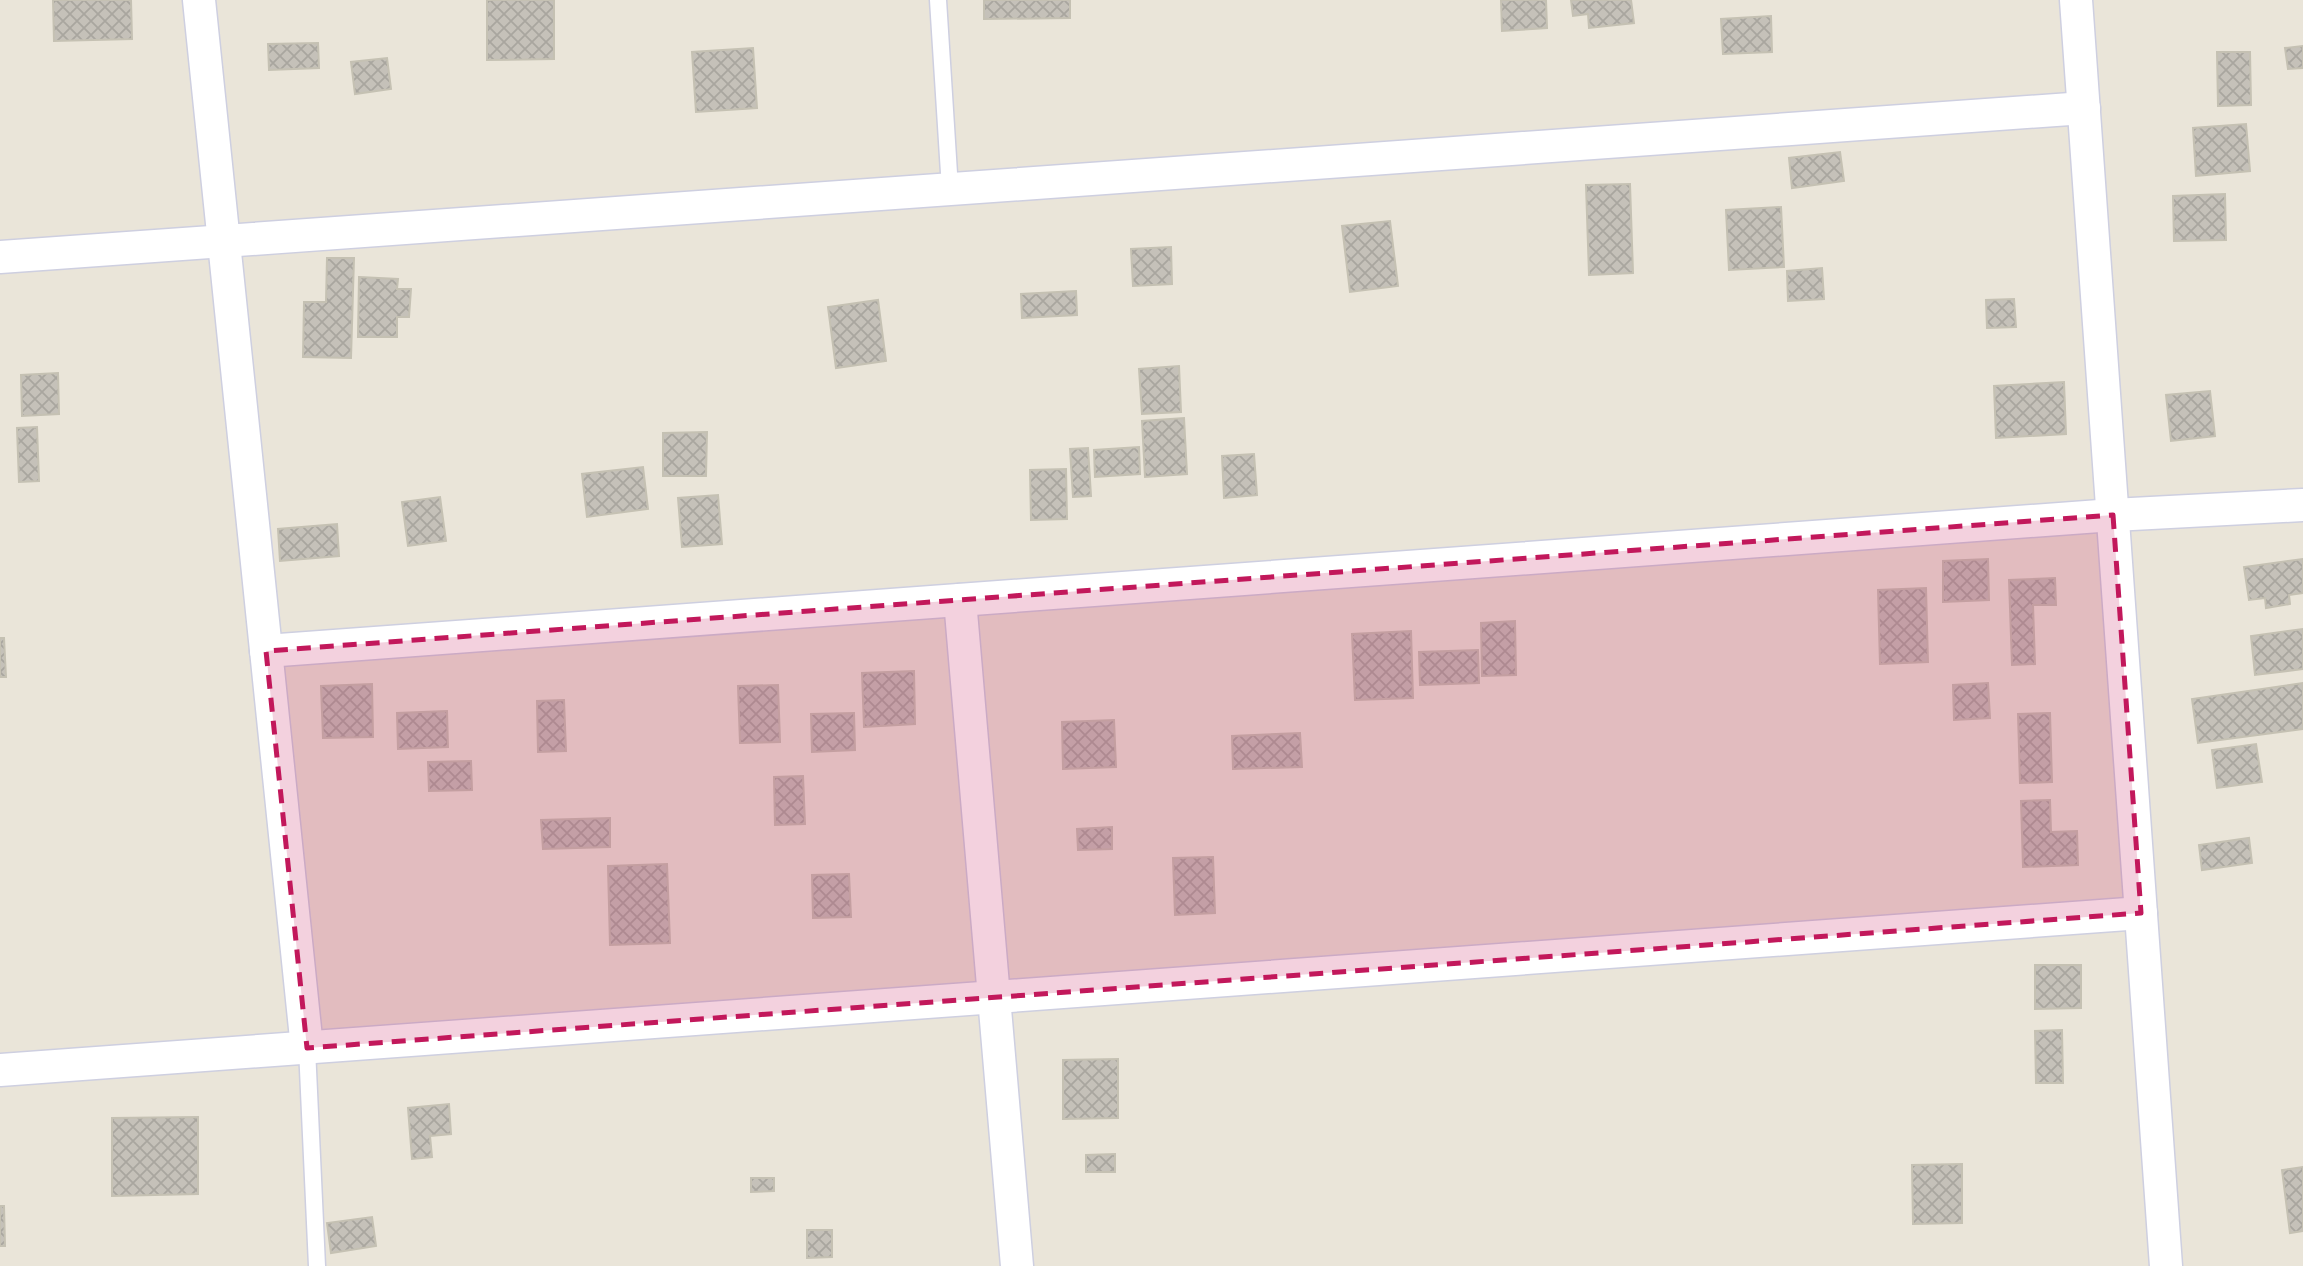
<svg xmlns="http://www.w3.org/2000/svg" width="2303" height="1266" viewBox="0 0 2303 1266" font-family="Overpass,sans-serif">
  <style>
    .building { fill: url(#building-cross-hatch); stroke: #c5c1b3; stroke-width: 2 }
    .lines { fill: none; stroke-linecap: round; stroke-linejoin: round }
    .lane-casing { stroke: #cecfe0; stroke-width: 19 }
    .street-casing { stroke: #cecfe0; stroke-width: 35 }
    .lane { stroke: #fff; stroke-width: 16 }
    .street { stroke: #fff; stroke-width: 32 }
    .marked { fill: #c2185b; fill-opacity: 0.2; stroke: #c2185b; stroke-width: 5; stroke-dasharray: 14 9; stroke-linejoin: round }
  </style>
  <defs>
    <pattern id="building-cross-hatch" width="8" height="8" patternUnits="userSpaceOnUse" patternTransform="scale(1.75)"><rect width="8" height="8" fill="#c5c1b9"/><path d="M0 0l8 8M0 8l8-8" fill="none" stroke="#a9a69f"/></pattern>
  </defs>
  <rect width="100%" height="100%" fill="#eae5d9"/>
  <g class="building">
    <polygon points="53,0 131,0 132,39 54,41"/>
    <polygon points="487,0 554,0 554,59 487,60"/>
    <polygon points="984,0 1070,0 1070,18 984,19"/>
    <polygon points="1501,0 1546,0 1547,28 1502,31"/>
    <polygon points="1571,0 1631,0 1634,23 1589,28 1588,14 1573,16"/>
    <polygon points="1771,16 1772,52 1723,54 1721,19"/>
    <polygon points="318,43 319,68 269,70 268,44"/>
    <polygon points="2303,46 2303,68 2288,69 2285,48"/>
    <polygon points="753,48 757,108 696,112 692,52"/>
    <polygon points="2217,52 2250,52 2251,105 2218,106"/>
    <polygon points="387,58 391,89 355,94 351,62"/>
    <polygon points="2246,124 2250,171 2196,176 2193,128"/>
    <polygon points="1840,152 1844,181 1792,188 1789,158"/>
    <polygon points="1630,184 1633,273 1589,275 1586,185"/>
    <polygon points="2225,194 2226,240 2174,241 2173,196"/>
    <polygon points="1781,207 1784,267 1729,270 1726,210"/>
    <polygon points="1390,221 1398,286 1350,292 1342,226"/>
    <polygon points="1171,247 1172,284 1133,286 1131,249"/>
    <polygon points="327,258 354,258 351,358 303,357 304,302 326,302"/>
    <polygon points="1822,268 1824,299 1788,301 1787,271"/>
    <polygon points="359,277 398,279 397,289 411,289 409,317 397,317 397,337 358,337"/>
    <polygon points="1076,291 1077,315 1022,318 1021,294"/>
    <polygon points="2014,299 2016,327 1987,328 1986,300"/>
    <polygon points="878,300 886,361 836,368 828,307"/>
    <polygon points="1179,366 1181,412 1142,414 1139,369"/>
    <polygon points="58,373 59,414 22,416 21,375"/>
    <polygon points="2064,382 2066,434 1996,438 1994,386"/>
    <polygon points="2210,391 2215,436 2171,441 2166,395"/>
    <polygon points="1184,418 1187,474 1145,477 1142,421"/>
    <polygon points="37,427 39,481 19,482 17,428"/>
    <polygon points="707,432 706,476 663,476 663,433"/>
    <polygon points="1139,447 1140,474 1095,477 1094,450"/>
    <polygon points="1088,448 1091,496 1073,497 1070,449"/>
    <polygon points="1254,454 1257,495 1224,498 1222,456"/>
    <polygon points="643,467 648,509 587,517 582,474"/>
    <polygon points="1066,469 1067,519 1031,520 1030,470"/>
    <polygon points="718,495 722,544 682,547 678,498"/>
    <polygon points="440,497 446,541 408,546 402,502"/>
    <polygon points="337,524 339,556 280,561 278,529"/>
    <polygon points="1988,559 1989,600 1943,602 1943,561"/>
    <polygon points="2303,559 2303,593 2289,595 2290,604 2266,608 2265,598 2249,600 2244,567"/>
    <polygon points="2055,578 2056,605 2033,605 2035,664 2012,665 2009,580"/>
    <polygon points="1926,588 1928,662 1880,664 1878,590"/>
    <polygon points="1515,621 1516,675 1482,676 1481,623"/>
    <polygon points="2303,629 2303,669 2255,675 2251,636"/>
    <polygon points="1411,631 1413,698 1355,700 1352,634"/>
    <polygon points="0,638 4,638 6,677 0,677"/>
    <polygon points="1478,650 1479,683 1420,685 1419,652"/>
    <polygon points="914,671 915,724 864,727 862,673"/>
    <polygon points="1988,683 1990,718 1954,720 1953,685"/>
    <polygon points="2303,683 2303,729 2198,743 2192,699"/>
    <polygon points="372,684 373,737 323,738 321,686"/>
    <polygon points="778,685 780,742 740,743 738,686"/>
    <polygon points="564,700 566,751 538,752 537,701"/>
    <polygon points="447,711 448,747 398,749 397,713"/>
    <polygon points="854,713 855,750 812,752 811,714"/>
    <polygon points="2050,713 2052,782 2020,783 2018,714"/>
    <polygon points="1114,720 1116,767 1063,769 1062,722"/>
    <polygon points="1300,733 1302,767 1233,769 1232,736"/>
    <polygon points="2256,744 2262,782 2217,788 2212,750"/>
    <polygon points="471,761 472,790 429,791 428,762"/>
    <polygon points="803,776 805,824 775,825 774,777"/>
    <polygon points="2050,800 2051,832 2077,831 2078,865 2023,867 2021,801"/>
    <polygon points="610,818 610,847 543,849 541,820"/>
    <polygon points="1112,827 1112,849 1078,850 1077,829"/>
    <polygon points="2249,838 2252,863 2202,870 2199,845"/>
    <polygon points="1213,857 1215,913 1175,915 1173,858"/>
    <polygon points="667,864 670,943 610,945 608,866"/>
    <polygon points="849,874 851,917 813,918 812,875"/>
    <polygon points="2035,965 2081,965 2081,1008 2035,1009"/>
    <polygon points="2062,1030 2063,1083 2036,1083 2035,1031"/>
    <polygon points="1118,1059 1118,1118 1063,1119 1063,1060"/>
    <polygon points="449,1104 451,1134 430,1136 432,1157 412,1159 408,1108"/>
    <polygon points="198,1117 198,1194 112,1196 112,1118"/>
    <polygon points="1115,1154 1115,1172 1086,1172 1086,1155"/>
    <polygon points="1962,1164 1962,1223 1913,1224 1912,1165"/>
    <polygon points="2303,1167 2303,1231 2290,1233 2282,1170"/>
    <polygon points="751,1178 774,1178 774,1191 751,1192"/>
    <polygon points="0,1206 4,1206 5,1246 0,1246"/>
    <polygon points="372,1217 376,1246 331,1253 327,1223"/>
    <polygon points="807,1230 832,1230 832,1257 807,1258"/>
  </g>
  <g class="lines">
    <defs>
      <g id="lane">
        <polyline points="938,0 950,189"/>
        <polyline points="307,1048 317,1266"/>
      </g>
      <g id="street">
        <polyline points="199,0 307,1048"/>
        <polyline points="2076,0 2166,1266"/>
        <polyline points="0,257 2084,108"/>
        <polyline points="960,600 1017,1266"/>
        <polyline points="266,651 2113,515 2303,505"/>
        <polyline points="0,1070 2141,913"/>
      </g>
    </defs>
    <use href="#lane" class="lane-casing"/>
    <use href="#street" class="street-casing"/>
    <use href="#lane" class="lane"/>
    <use href="#street" class="street"/>
  </g>
  <path class="marked" d="M2113,515L2141,913L307,1048L266,651Z"/>
</svg>
